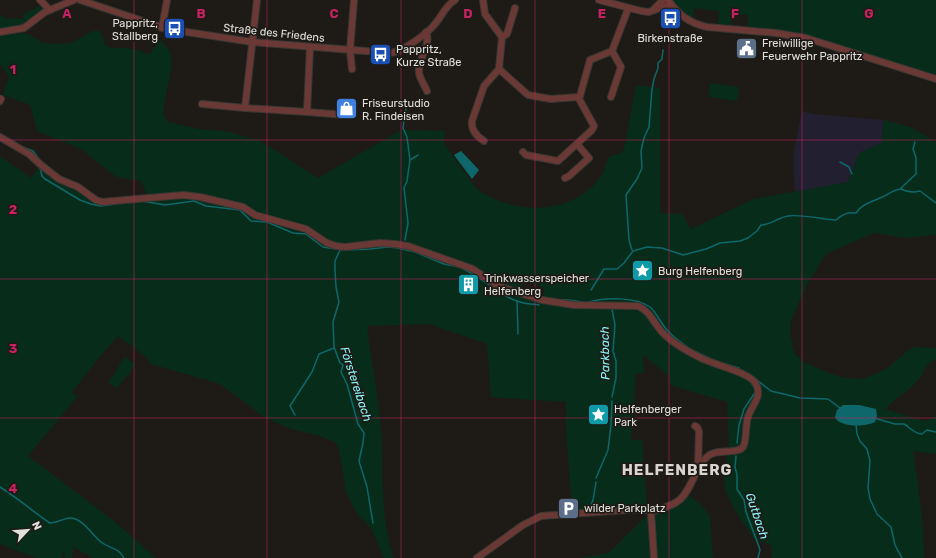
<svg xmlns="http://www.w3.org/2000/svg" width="936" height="558" viewBox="0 0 936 558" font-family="Rubik,sans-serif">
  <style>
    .commercial { fill: #222030 }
    .green { fill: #072c1a; fill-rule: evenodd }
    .water { fill: #0e686b }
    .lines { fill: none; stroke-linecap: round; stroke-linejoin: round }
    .stream { stroke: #0e686b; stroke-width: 1.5 }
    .minor-casing { stroke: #393732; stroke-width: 8 }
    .minor { stroke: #6a3935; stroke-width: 6 }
    .grid { fill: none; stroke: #c42261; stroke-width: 1; stroke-opacity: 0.55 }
    .labels { text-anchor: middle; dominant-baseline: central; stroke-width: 3.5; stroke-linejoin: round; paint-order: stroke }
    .poi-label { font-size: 11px; fill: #e2e0dc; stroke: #1e1b16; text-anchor: start }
    .street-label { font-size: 11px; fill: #e2e0dc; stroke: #1e1b16 }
    .water-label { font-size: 12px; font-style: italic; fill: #89f5fa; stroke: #1e1b16 }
    .district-label { font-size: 15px; font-weight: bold; letter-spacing: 1px; fill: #dad6cf; stroke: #1e1b16 }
    .grid-label { font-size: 13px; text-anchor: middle; font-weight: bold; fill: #c42261; stroke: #1e1b16; stroke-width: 3.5; stroke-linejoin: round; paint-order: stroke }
  </style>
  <rect width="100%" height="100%" fill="#1e1b16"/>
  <polygon class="commercial" points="802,111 812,114 884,120 881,143 859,153 848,182 795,192 793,157"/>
  <g class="green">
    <polygon points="673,0 936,0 936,77 821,39 785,31 747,27 748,15 732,14 730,26 718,25 719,11 694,8 693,20 683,13"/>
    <polygon points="42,4 47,8 39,12 24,25 0,30 0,14 4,18 23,19 24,13 35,9"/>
    <path d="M93,31H100L105,45L111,48H123L135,49L147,54L151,52L160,40C164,44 169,49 171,55C174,69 164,97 163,114L168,122L199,129L224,131L259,140L318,178L401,130L445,131L444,140L445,145L476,188C512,215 569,216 598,180C604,174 606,165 608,157L621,153L624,149L636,85L660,88V213L682,214L691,229L753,199L848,182L859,153L881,143L884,120L910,127L936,142V235L906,238L874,233L826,254L807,285L791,320L790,334L794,353L806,363L829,373L845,378L863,379L886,369L912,347L936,348V359C928,363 926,367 922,375C913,389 896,397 885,409L925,421L936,416V454L913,451C918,486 924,522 924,558H772L771,545L754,539L734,509L726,492L723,474L729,446L727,402L673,386L670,383V377L643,355L644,373H636L631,440H642L647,506L572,511L566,429V402L491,397L487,344L429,324L367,326C371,360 378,393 381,427C384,470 379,516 394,558H384L371,528L357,514L346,492L339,449L335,442L320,436L291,429L264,417L220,384L151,364L146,357L118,336L97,360L72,392L77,397L28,456L114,521L156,558H93L74,547L72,558H65V553H62V558H36L0,544V156L31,178L41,165L96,200L148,198L141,181L116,177L81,149L37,131L30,105L4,95L1,99L9,77L0,64V36L21,33L30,35L42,43L58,44L71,43ZM524,280L545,288L542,299L518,293Z"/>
    <polygon points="710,83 739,87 737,101 709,97"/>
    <path d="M125,356L136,365L116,389L108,382C115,374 119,365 125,356Z"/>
    <polygon points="688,495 701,505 710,516 713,558 579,558 609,553 641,521 652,513 668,509 680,504"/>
  </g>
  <g class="water">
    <polygon points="461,151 479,170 472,179 454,155"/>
    <path d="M843,405H859L876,409L877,416L875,422C866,427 840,428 835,417L837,410Z"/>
  </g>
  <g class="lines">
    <g class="stream">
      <polyline points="18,145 33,151 39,159"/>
      <polyline points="410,160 418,155"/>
      <polyline points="840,162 849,167 852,174"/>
      <polyline points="40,167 42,176 45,179 80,200 91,204 101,206 115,204"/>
      <polyline points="901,188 916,174 916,158 913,149 915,142"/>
      <polyline points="142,201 165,205 194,201 206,206 240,210 251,221 267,222 293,233 306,234 323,247 343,250"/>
      <polyline points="405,240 408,223 404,188 407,181 410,160 407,137 403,128 406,108"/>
      <polyline points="340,250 335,261 335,270 336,287 339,302 333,322 334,347 340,363 343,365 341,372 347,384 358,424 364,433 363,443 359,461 367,487 373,523"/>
      <polyline points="347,250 370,249 388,247 398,248 415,252 444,264 460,267"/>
      <polyline points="632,250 629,240 626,195 637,179 642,168 641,151 644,138 649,127 652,89 654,79 658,68 658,63 662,59 663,50"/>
      <path d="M463,269C483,277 498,295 517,301C524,304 532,304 539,305"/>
      <path d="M591,290L604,269H617L624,263L633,251L647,247L662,248L683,255L706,249L720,243L740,241L748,238L757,231L761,225C771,225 777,218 788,216C800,214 823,219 836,220C843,214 847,212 856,213C862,204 871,202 880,198C889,195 891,190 901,189C907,192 913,193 920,191L936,203"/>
      <polyline points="562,300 568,300 582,302"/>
      <polyline points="517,301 518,334"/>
      <path d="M589,302C605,297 636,297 650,307C657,313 662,326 669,332C675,339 684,344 691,350"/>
      <polyline points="694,351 713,360"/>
      <polyline points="718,362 739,368 740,370"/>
      <polyline points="755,380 757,380 771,391 800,398 828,399 840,408"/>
      <polyline points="612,397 616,378 616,361 613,351 615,325 612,309"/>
      <polyline points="295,415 290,406 312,372 319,354 334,348"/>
      <path d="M874,418L895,424H904C911,428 914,434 922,434L927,430L936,432"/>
      <polyline points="856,424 857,434 860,441 867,449 870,461 868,488 870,499 877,514 891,527 895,545 902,558"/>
      <polyline points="737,443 739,425 744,409 756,391 752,384"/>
      <polyline points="736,456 735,467 737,475 737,489 744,500 746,512 758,544 760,550 758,558"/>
      <polyline points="596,478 608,450 611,425 612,401"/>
      <path d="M0,487C18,498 33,512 50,523C58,523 65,517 72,518C84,520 92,535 101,542C110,549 118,547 124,558"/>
      <polyline points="591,505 593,500 596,482"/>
    </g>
    <defs>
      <g id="minor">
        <polyline points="40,0 50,10"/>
        <path d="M80,0L167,29L252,42L391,53C403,51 427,34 435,24C442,16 445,6 455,0"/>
        <polyline points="483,0 485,14 502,37 499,69 528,95 551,99 578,97 580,96 590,60 612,51 628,9"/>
        <polyline points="599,0 641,11 649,12 671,4"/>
        <path d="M668,0C679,15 689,23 707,27L776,33L806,38L936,79"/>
        <polyline points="653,10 663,0"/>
        <polyline points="162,28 167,0"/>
        <polyline points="0,32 24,28 45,12 74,0"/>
        <path d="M426,32C432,45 417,59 419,73C420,79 425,86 427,91"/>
        <polyline points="502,37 507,34 515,8"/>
        <polyline points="352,69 350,50 354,0"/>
        <polyline points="611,97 621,67 612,51"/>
        <polyline points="0,101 1,99"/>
        <polyline points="202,104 245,108 307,112 310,47"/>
        <polyline points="245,108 257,0"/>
        <polyline points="307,112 346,115"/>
        <path d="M0,137L29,154L41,165L59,179L78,187L96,200L102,202L183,195L200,197L243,207L255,215L306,229L327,243L336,246L345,247L380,243L395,244L408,246L473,269L498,286L542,300L574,305L638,306C650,311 653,322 662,332C671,342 687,351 699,357C713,365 750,372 756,384C763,397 751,406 748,417C745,425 747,442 743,447C737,455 717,448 708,456C703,460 699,467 696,473C683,501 681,503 651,512L647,510L641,509L541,516L523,525L477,558"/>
        <path d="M484,141C476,136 471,129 472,121L484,86L499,69"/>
        <polyline points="523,152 526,155 558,161 592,130 594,126 578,97"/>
        <polyline points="565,178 569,176 589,158 577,144"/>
        <polyline points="695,426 697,427 699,431 698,469"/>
        <polyline points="651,512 654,558"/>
      </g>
    </defs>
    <use href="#minor" class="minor-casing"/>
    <use href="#minor" class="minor"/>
  </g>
  <path class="grid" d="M134,0V558M267,0V558M401,0V558M535,0V558M669,0V558M802,0V558M0,140H936M0,279H936M0,418H936"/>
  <defs>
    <symbol id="bus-square" viewBox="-11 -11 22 22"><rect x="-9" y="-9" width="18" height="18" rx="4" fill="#1a4fb4" stroke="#1e1b16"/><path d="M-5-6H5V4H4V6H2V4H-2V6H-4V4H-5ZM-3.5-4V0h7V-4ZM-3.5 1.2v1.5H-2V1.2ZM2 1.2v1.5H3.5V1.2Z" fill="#fff"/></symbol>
    <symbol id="civic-square" viewBox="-11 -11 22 22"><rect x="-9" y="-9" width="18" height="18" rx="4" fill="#5c6f8a" stroke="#1e1b16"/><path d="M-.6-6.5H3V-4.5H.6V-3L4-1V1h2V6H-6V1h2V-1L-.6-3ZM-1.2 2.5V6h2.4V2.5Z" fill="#fff"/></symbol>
    <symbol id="shop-square" viewBox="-11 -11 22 22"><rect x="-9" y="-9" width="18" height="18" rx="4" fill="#3f7fe0" stroke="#1e1b16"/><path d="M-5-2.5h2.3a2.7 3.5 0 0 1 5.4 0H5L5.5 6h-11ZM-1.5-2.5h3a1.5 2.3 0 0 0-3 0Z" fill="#fff"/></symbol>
    <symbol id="sight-square" viewBox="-11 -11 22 22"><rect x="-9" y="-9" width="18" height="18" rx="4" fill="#0f9aa8" stroke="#1e1b16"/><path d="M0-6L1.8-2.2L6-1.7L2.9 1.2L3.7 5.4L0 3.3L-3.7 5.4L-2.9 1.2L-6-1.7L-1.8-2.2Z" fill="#fff"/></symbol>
    <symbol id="building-square" viewBox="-11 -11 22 22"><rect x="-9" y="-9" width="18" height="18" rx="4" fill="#0f9aa8" stroke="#1e1b16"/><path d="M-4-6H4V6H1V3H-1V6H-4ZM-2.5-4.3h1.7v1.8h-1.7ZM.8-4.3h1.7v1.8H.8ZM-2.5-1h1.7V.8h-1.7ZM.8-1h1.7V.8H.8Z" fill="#fff"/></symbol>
    <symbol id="parking-square" viewBox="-11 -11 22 22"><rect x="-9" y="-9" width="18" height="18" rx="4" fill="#5c6f8a" stroke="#1e1b16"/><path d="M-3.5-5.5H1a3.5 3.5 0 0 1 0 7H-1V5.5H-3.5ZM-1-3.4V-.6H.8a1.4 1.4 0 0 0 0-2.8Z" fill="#fff"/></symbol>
  </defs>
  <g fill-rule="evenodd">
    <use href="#bus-square" x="658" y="6" width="25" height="25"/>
    <use href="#bus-square" x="162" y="16" width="25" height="25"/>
    <use href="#civic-square" x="734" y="36" width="25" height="25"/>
    <use href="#bus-square" x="368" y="42" width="25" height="25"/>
    <use href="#shop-square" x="334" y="96" width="25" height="25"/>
    <use href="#sight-square" x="630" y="258" width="25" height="25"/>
    <use href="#building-square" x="456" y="272" width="25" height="25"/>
    <use href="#sight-square" x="586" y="402" width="25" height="25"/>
    <use href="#parking-square" x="556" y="496" width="25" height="25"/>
  </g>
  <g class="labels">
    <g class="poi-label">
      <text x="158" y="23" text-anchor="end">Pappritz,<tspan x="158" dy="13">Stallberg</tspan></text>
      <text x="670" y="38" text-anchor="middle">Birkenstraße</text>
      <text x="762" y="43">Freiwillige<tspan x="762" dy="13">Feuerwehr Pappritz</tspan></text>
      <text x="396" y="49">Pappritz,<tspan x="396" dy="13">Kurze Straße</tspan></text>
      <text x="362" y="103">Friseurstudio<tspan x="362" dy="13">R. Findeisen</tspan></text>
      <text x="658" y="271">Burg Helfenberg</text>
      <text x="484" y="278">Trinkwasserspeicher<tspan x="484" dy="13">Helfenberg</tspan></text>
      <text x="614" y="409">Helfenberger<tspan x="614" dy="13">Park</tspan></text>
      <text x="584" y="508">wilder Parkplatz</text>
    </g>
    <g class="street-label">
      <text transform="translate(274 33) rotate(6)">Straße des Friedens</text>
    </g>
    <g class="water-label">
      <text transform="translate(605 353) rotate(-91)">Parkbach</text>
      <text transform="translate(356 384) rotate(72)">Förstereibach</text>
      <text transform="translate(757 516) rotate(71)">Gutbach</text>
    </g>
    <g class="district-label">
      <text x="677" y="470">HELFENBERG</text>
    </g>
  </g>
  <g class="grid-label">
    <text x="67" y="18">A</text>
    <text x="201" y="18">B</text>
    <text x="334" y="18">C</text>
    <text x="468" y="18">D</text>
    <text x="602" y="18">E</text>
    <text x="735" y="18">F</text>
    <text x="869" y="18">G</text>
    <text x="13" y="74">1</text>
    <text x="13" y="214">2</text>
    <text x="13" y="353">3</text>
    <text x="13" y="493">4</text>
  </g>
  <g transform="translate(28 530) rotate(64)" stroke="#1e1b16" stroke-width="3" paint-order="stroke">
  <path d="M0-3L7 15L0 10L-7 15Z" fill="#e2e0dc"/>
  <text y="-6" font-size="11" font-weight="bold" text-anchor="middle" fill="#e2e0dc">N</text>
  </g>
</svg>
